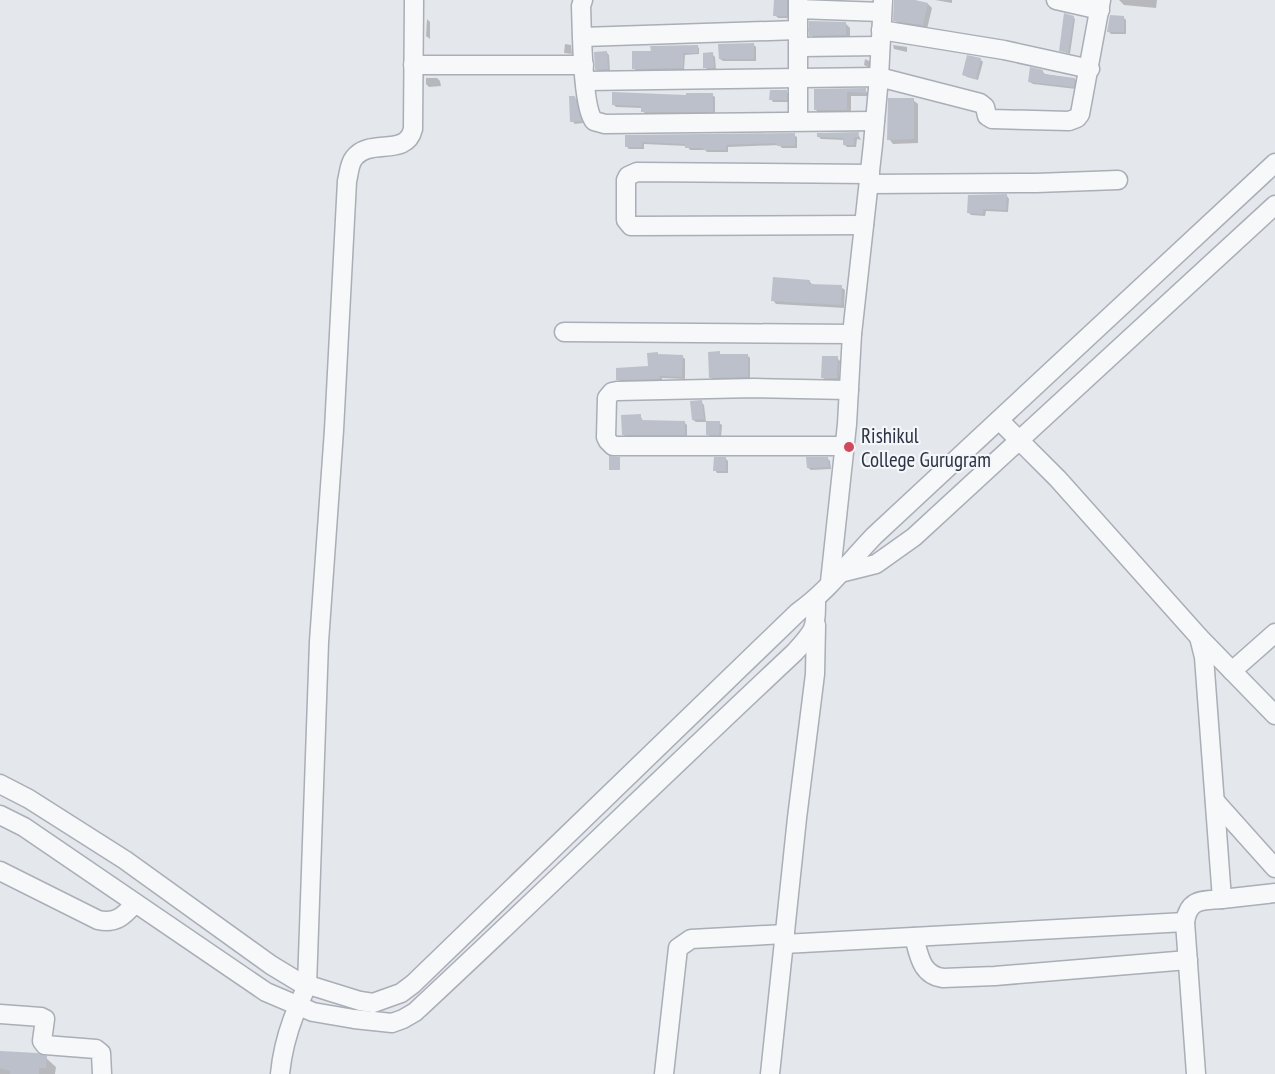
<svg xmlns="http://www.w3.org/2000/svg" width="1275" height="1074" viewBox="0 0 1275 1074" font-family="'PT Sans Narrow',sans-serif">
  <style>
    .shadow { fill: #0003 }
    .building { fill: #bbc0ca }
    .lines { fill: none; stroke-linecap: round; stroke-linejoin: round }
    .minor-casing { stroke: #a9aeb7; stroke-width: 21 }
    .minor { stroke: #f7f8fa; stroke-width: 18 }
    .poi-dot { fill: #d1495b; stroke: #f4f6f9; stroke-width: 2 }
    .labels { text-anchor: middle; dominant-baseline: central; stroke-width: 4.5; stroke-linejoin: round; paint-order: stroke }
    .poi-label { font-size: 21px; fill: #2b3445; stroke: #f4f6f9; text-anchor: start }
  </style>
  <rect width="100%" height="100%" fill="#e4e7ec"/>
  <g class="shadow">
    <polygon points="776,0 790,0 789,18 778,18 775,15"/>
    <polygon points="896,0 909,0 928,4 932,8 927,29 899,24 895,20"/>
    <polygon points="935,0 952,0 952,3"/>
    <polygon points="1119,0 1157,0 1156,8 1124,5"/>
    <polygon points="1073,17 1075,19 1070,54 1060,50"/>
    <polygon points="1123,17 1126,20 1126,34 1111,34 1109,32"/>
    <polygon points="427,19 430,22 430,39 426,36"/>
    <polygon points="845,23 850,28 850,39 815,39 811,35"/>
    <polygon points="565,44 571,45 572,54 564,53"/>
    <polygon points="753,44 756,47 756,61 723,61 720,59"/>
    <polygon points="893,45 907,47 907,52 894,49"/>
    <polygon points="697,46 699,48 699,54 685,55 684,70 636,71 634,68 652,53"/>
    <polygon points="607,53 609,55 610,72 599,72 596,69"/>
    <polygon points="712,54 715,57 716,70 708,70 705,67"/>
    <polygon points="865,59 871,62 870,68 864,65"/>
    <polygon points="980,59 983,62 978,80 967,77 964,75"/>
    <polygon points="1043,72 1045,74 1075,79 1077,82 1076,89 1033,84 1030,82"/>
    <polygon points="426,78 437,78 440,81 441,86 429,87 426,84"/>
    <polygon points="865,90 870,96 851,96 851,114 820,114 816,110 816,91"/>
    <polygon points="786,91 789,94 789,102 773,102 771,99"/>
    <polygon points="712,95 715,97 715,114 645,114 642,108 616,107 614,105"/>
    <polygon points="574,97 577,100 583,123 575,124 572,121"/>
    <polygon points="913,100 918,104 918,143 893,144 889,139"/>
    <polygon points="858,134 861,140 857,139 856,147 847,147 844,144 844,140 821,139 818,136"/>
    <polygon points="794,135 797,137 797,148 782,148 779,145 728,147 728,152 707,152 705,150 690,150 687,146 644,144 644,149 629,149 626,146 626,137"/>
    <polygon points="1007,196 1009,199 1008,212 986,211 985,216 971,215 969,213"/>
    <polygon points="809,281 813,285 841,287 845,290 844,308 776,304 773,300"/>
    <polygon points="748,356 750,358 750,379 713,380 710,377"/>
    <polygon points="683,357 685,359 685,379 662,378 662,381 620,382 618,379"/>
    <polygon points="837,358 840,361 839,381 826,380 823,378"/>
    <polygon points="701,402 704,405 706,422 696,422 693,420"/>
    <polygon points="640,415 643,421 685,423 687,425 687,437 626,437 623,434"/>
    <polygon points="719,423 722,425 721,437 710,437 707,434"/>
    <polygon points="726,459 728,461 728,473 717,473 715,470"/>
    <polygon points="828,459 830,461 831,469 811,470 808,468"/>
    <polygon points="0,1052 46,1058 56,1067 55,1074 0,1074"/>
  </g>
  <g class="building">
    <polygon points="774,0 787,0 787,16 773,16"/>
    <polygon points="894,0 915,0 928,3 923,25 893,21"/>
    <polygon points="1064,13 1074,16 1068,53 1059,51"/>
    <polygon points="1110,15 1124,16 1124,32 1107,32"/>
    <polygon points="809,21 846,22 846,35 809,36"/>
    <polygon points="754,43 754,59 719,59 718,44"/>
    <polygon points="698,45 698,53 683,53 683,68 632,69 632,51 651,51 650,46"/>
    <polygon points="607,51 608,69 595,70 594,52"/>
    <polygon points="713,52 714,68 703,68 703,53"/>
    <polygon points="967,55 981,58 976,79 962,75"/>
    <polygon points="1030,67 1043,70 1043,74 1075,78 1074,87 1028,82"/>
    <polygon points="866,88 866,93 847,92 847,110 814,110 814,89"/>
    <polygon points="770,90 787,90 787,100 769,100"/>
    <polygon points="612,92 686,95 686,93 713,93 713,112 641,112 641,106 612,105"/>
    <polygon points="569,96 575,96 582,121 570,122"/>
    <polygon points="888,98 914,98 914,139 887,140"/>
    <polygon points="859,132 858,137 854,137 854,145 843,145 843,138 817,137 817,133"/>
    <polygon points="795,133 795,146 777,146 777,143 726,145 726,150 703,150 703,148 685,148 685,144 642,142 642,147 625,147 625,135"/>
    <polygon points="1007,194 1006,210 983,209 983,214 967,213 968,195"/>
    <polygon points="773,277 810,280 809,284 842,285 841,305 771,301"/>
    <polygon points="720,351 720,354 748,354 748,377 709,378 708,352"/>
    <polygon points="658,352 658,354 683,355 682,377 659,376 660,379 616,380 616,368 648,366 647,353"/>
    <polygon points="822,356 838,356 837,378 821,378"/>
    <polygon points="702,400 704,419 692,420 690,401"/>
    <polygon points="641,414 641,420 685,421 685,435 622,435 621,415"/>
    <polygon points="706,421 720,421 719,435 706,435"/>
    <polygon points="609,456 620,457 620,470 609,470"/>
    <polygon points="714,457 726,457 726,471 713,471"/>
    <polygon points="806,457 828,457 829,467 807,468"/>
    <polygon points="0,1051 37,1053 47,1056 46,1068 39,1068 39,1074 10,1074 10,1071 0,1068"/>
  </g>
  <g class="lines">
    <defs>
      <g id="minor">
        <path d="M583,0L581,6C582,29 582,107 594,121L605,124L875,121"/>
        <polyline points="798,0 798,121"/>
        <polyline points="1056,0 1100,10"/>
        <polyline points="798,9 881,12"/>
        <polyline points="881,30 1004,50 1090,69"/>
        <polyline points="583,37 798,30"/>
        <polyline points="799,47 880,46"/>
        <polyline points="413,65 584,65"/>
        <polyline points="585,81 879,77 980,103 985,107 987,116 992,119 1069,121 1077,118 1080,114 1101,0"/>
        <polyline points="869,184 1036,183 1118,180"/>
        <polyline points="864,225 631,226 626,220 626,180 628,176 637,172 870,174"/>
        <polyline points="564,332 852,334"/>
        <polyline points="999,420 1058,479 1199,637 1275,715"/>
        <polyline points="845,446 613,446 608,441 606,437 607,398 612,392 617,391 754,388 849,390"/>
        <polyline points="844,572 876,564 914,537 1275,205"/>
        <polyline points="830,582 847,424 852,334 873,144 879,77 883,0"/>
        <polyline points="1232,671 1275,633"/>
        <path d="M0,784L29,799L125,860L271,965L299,982L360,1001L373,1003L401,993L413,984L798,612C828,591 849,562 874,536L1275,163"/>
        <polyline points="1215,801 1275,868"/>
        <path d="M0,815L24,827L266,992L313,1012L354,1019L392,1023L403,1019L415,1012C543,893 668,771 795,652C815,630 816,629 816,599"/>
        <path d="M0,871L98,920C116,924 124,916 135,903"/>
        <polyline points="1222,899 1275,893"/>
        <path d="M914,937C919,955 921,975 943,978L995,976L1188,960"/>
        <polyline points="784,944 1185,922"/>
        <polyline points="0,1014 41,1017 45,1019 42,1041 45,1045 96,1049 101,1053 102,1074"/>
        <path d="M280,1074C283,1042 293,1014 307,986L319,642L334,430L347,181C349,174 349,164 354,158C370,137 406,158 413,129L414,0"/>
        <polyline points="664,1074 678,948 691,939 785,934"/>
        <polyline points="770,1074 797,818 815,674 816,625"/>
        <path d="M1196,1074L1185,922C1189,898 1202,901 1222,899L1204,657L1199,637"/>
      </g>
    </defs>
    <use href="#minor" class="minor-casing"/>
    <use href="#minor" class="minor"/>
  </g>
  <circle class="poi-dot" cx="849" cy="447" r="6"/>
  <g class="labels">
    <g class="poi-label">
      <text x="861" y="435">Rishikul<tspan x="861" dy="24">College Gurugram</tspan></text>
    </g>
  </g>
</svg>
